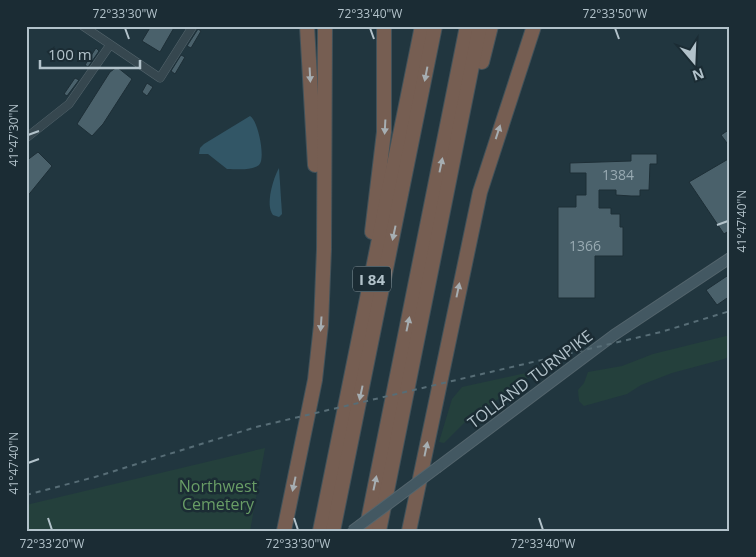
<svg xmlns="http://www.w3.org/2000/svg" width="756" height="557" viewBox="0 0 756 557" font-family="'Open Sans',sans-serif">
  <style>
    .green { fill: #24403c }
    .water { fill: #325666 }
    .building { fill: #4a616b; stroke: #1d2e36 }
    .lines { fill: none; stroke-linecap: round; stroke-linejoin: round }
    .street-casing { stroke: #54656d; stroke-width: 9 }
    .secondary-casing { stroke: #54656d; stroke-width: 12 }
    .highway-casing { stroke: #41525a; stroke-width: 16 }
    .street { stroke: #36474f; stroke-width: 8 }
    .secondary { stroke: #435862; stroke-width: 10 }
    .highway { stroke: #765e52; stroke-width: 14 }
    .rail { stroke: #576d76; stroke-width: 2; stroke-dasharray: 5 5; stroke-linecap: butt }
    .secondary-bridge-casing { stroke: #54656d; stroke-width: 12; stroke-linecap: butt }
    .secondary-bridge { stroke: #435862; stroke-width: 10 }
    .oneway { fill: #a6aeb2 }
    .ticks { fill: none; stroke: #b2c2ca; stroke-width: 2 }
    .labels { text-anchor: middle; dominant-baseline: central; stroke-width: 5; stroke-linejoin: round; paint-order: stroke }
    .number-label { font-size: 14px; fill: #98aab2 }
    .shield { fill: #1b2c34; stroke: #85959d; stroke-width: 1 }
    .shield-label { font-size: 15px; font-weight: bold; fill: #b2c2ca }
    .street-label { font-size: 16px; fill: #b2c2ca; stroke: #1b2c34 }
    .park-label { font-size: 16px; fill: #699d66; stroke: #1b2c34 }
    .neatline { fill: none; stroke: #b2c2ca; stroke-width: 2 }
    .ticks-label { font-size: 12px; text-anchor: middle; fill: #b2c2ca }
  </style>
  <rect width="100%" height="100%" fill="#21363f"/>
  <g class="green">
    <polygon points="730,335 730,356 724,359 672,373 641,385 627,394 584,406 579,401 578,390 584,383 588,372 622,366 653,354"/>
    <polygon points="526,373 528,378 464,423 444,443 439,442 452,399 462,387"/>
    <polygon points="265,448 250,531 26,531 26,505"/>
  </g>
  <g class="water">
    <path d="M250,116C258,120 266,159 259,165C251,171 237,169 227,169L208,154H199L200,148L204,144Z"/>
    <path d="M279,168L282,214L279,217L273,215C265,205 273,179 279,168Z"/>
  </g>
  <g class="building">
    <polygon points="151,26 175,26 160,52 142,41"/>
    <polygon points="198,29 201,31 191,48 187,46"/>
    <polygon points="96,48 99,51 88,67 85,65"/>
    <polygon points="181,55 185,57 175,74 171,71"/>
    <polygon points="117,67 132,79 103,124 92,136 77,124 110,72"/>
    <polygon points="75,78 79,80 67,96 64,94"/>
    <polygon points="147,83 153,87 147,96 142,92"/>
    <polygon points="730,129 730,147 721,135"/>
    <polygon points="38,152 52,166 26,198 26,161"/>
    <polygon points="631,154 657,154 657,164 650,164 649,190 640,190 640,196 631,196 616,195 616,190 599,190 599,208 611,208 611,214 620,214 620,227 623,227 623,256 595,256 595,298 558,298 558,207 576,207 576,195 586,195 586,173 570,173 570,163 631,161"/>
    <polygon points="730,158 730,230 724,234 689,182"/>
    <polygon points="730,274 730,296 717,305 706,290"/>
  </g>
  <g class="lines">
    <defs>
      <g id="street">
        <polyline points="83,26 160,78 193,26"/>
        <polyline points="26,138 69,104 110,45"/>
      </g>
      <polyline id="secondary" points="438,467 614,335 730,258"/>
      <g id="highway">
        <polyline points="307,26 315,165"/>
        <polyline points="482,62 491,26"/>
        <polyline points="372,232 384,132 384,26"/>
        <polyline points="284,531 315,380 321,325 324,249 325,26"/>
        <polyline points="320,531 422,26"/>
        <polyline points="333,531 435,26"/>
        <polyline points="366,531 467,26"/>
        <polyline points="379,531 480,26"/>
        <polyline points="409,531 480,192 534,26"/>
      </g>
    </defs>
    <use href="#street" class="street-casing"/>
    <use href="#secondary" class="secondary-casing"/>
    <use href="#highway" class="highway-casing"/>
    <use href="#street" class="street"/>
    <use href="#secondary" class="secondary"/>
    <use href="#highway" class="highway"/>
    <polyline class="rail" points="26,495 95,477 256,427 661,332 730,311"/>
    <defs>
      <polyline id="secondary-bridge" points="352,531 438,467"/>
    </defs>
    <use href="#secondary-bridge" class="secondary-bridge-casing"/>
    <use href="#secondary-bridge" class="secondary-bridge"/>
  </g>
  <defs><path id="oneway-solid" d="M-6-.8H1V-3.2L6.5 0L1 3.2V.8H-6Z" transform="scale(1.25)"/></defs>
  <g class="oneway">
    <use href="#oneway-solid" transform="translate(426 74) rotate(101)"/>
    <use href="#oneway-solid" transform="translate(310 75) rotate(87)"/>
    <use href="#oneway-solid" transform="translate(385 127) rotate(93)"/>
    <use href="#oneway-solid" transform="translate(498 132) rotate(-72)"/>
    <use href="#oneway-solid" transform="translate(441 165) rotate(-78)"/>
    <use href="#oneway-solid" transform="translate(394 233) rotate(102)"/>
    <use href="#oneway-solid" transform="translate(458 290) rotate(-78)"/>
    <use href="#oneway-solid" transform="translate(321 324) rotate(94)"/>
    <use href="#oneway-solid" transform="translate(408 324) rotate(-78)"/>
    <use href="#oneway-solid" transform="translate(361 393) rotate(102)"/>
    <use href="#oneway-solid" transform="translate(426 449) rotate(-78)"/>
    <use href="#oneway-solid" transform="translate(375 483) rotate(-78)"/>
    <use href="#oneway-solid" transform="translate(294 484) rotate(102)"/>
  </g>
  <path class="ticks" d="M125,28L129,39M370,28L374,39M615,28L619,39M28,135L39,131M717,225L728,221M28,463L39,459M48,518L52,530M294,518L298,530M539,518L543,530"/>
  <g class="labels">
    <g class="number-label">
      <text x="618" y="174">1384</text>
      <text x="585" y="245">1366</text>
    </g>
    <rect class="shield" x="353" y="266.5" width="38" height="25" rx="4"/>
    <g class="shield-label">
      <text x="372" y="279">I 84</text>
    </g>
    <g class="street-label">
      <text transform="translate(530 379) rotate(-37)">TOLLAND TURNPIKE</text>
    </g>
    <g class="park-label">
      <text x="218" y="486">Northwest<tspan x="218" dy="18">Cemetery</tspan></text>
    </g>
  </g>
  <rect width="756" height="557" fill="none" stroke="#1b2c34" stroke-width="55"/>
  <g transform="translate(694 62) rotate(161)" stroke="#1b2c34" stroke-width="4" paint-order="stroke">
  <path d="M0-4L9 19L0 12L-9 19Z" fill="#b2c2ca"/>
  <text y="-8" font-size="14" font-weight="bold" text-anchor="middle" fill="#b2c2ca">N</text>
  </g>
  <path d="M40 60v8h100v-8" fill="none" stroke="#b2c2ca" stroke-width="2.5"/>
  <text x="48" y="60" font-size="15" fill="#b2c2ca" stroke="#1b2c34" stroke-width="4" paint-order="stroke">100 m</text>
  <rect x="28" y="28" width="700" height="502" class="neatline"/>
  <g class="ticks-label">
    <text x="125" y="18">72°33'30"W</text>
    <text x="370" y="18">72°33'40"W</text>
    <text x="615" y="18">72°33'50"W</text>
    <text transform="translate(14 135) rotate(-90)" y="4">41°47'30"N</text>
    <text transform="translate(742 221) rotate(-90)" y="4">41°47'40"N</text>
    <text transform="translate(14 463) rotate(-90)" y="4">41°47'40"N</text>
    <text x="52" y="548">72°33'20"W</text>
    <text x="298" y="548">72°33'30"W</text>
    <text x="543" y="548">72°33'40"W</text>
  </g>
</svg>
